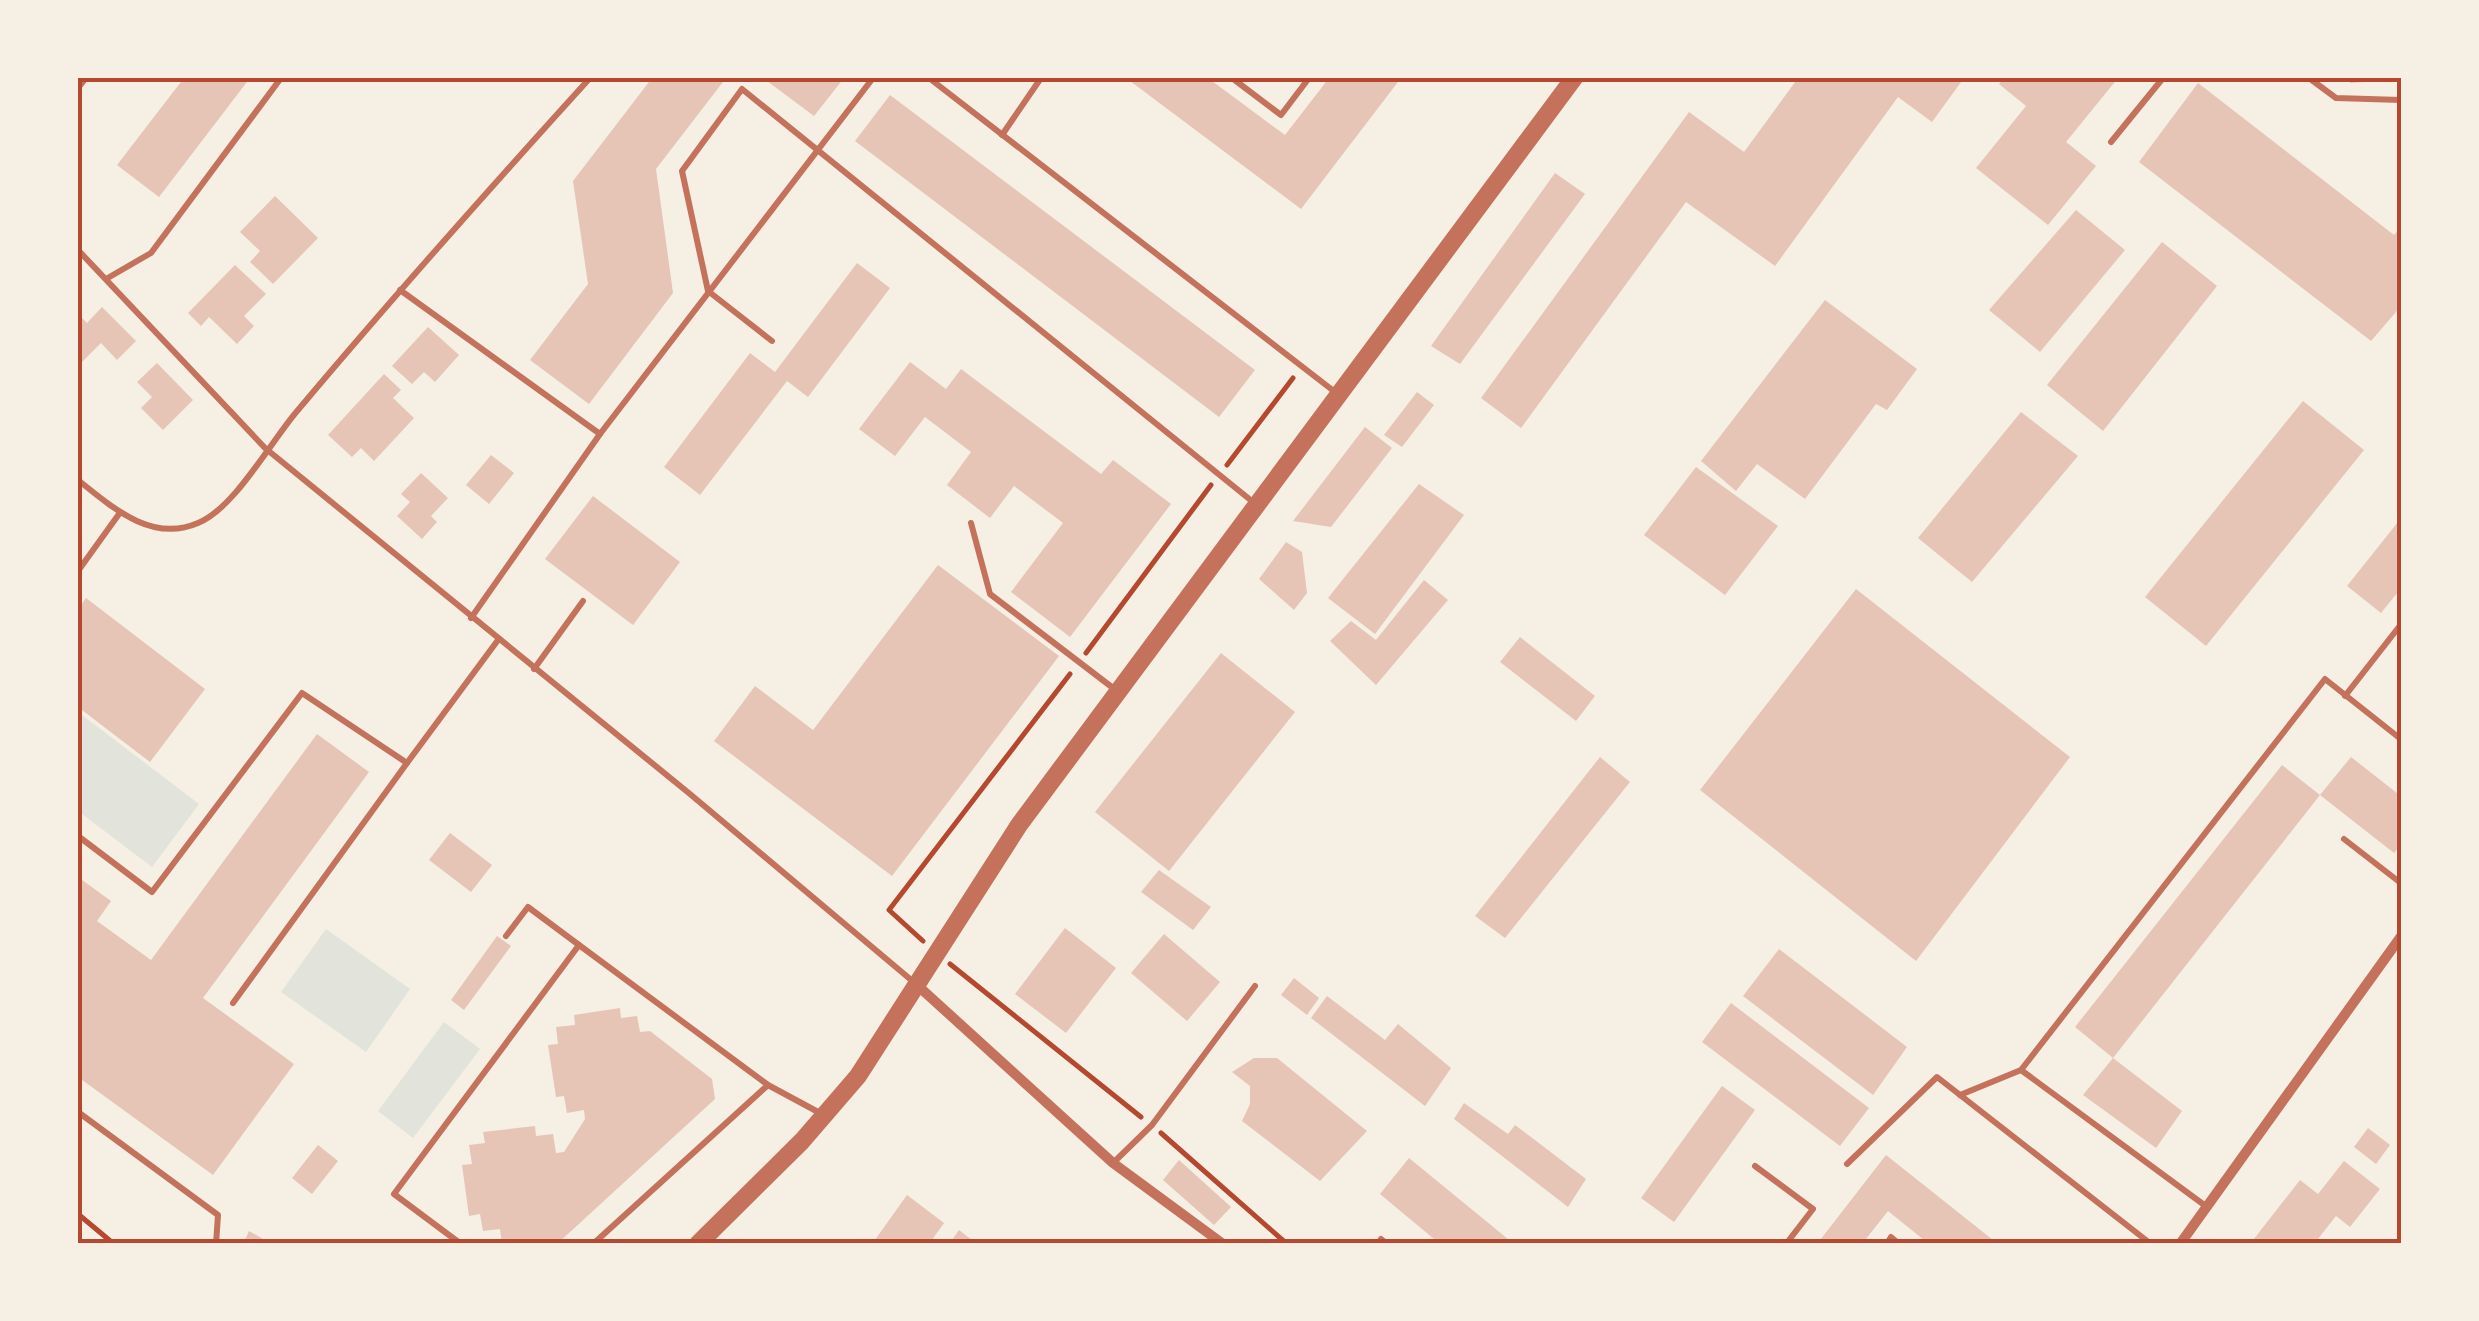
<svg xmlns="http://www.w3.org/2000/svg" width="2479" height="1321" viewBox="0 0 2479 1321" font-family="Raleway,sans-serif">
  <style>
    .green { fill: #e2e4dc }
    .building { fill: #e6c5b7 }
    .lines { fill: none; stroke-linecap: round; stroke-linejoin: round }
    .path { stroke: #b5482f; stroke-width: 5 }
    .service { stroke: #c5725c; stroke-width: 6 }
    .minor { stroke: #c5725c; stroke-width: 10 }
    .tertiary { stroke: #c5725c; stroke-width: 18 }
    .neatline { fill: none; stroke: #b5482f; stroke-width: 4 }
  </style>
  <rect width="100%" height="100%" fill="#f6efe4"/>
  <g class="green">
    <polygon points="78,712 199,804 152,867 78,811"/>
    <polygon points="326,929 410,989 366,1052 281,992"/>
    <polygon points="444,1022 480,1049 413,1138 378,1111"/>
  </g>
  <g class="building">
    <polygon points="184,78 250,78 159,197 117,165"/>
    <polygon points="652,78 726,78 656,169 673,293 589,404 530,360 588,284 573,181"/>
    <polygon points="763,78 844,78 814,116"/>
    <polygon points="1126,78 1208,78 1285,135 1329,78 1401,78 1301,209"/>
    <polygon points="1798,78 1964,78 1932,122 1898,97 1775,266 1686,202 1521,428 1481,398 1689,112 1744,152"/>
    <polygon points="2004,78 2118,78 2066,142 2096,166 2048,225 1976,168 2026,106 1999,84"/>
    <polygon points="2350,78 2393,78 2393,80 2350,83"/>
    <polygon points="2198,83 2394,235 2402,226 2402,305 2371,341 2139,162"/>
    <polygon points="890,95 1255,370 1219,417 855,141"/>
    <polygon points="1555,173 1585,194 1460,364 1431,346"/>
    <polygon points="275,196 318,238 273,284 250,262 260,251 240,232"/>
    <polygon points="2076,210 2125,250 2040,352 1989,310"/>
    <polygon points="2162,242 2217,286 2103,431 2047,385"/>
    <polygon points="857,263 890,288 808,397 787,381 700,495 664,467 750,353 775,372"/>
    <polygon points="235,265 266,294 244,316 254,326 237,344 209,317 201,326 188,313"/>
    <polygon points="1825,300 1917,369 1887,410 1876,404 1805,499 1757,464 1736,491 1701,461"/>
    <polygon points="102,307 136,341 117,360 101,343 78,366 78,319 80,316 87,323"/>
    <polygon points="428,327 459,355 435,382 424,372 412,384 392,366"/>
    <polygon points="910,362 946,389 961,369 1101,474 1113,460 1171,504 1070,637 1011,592 1063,523 1014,486 990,518 947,485 971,452 925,417 895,456 859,429"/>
    <polygon points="157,363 193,400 163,430 141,408 152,397 137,382"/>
    <polygon points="384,374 401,390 393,398 414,418 374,461 361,448 352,457 328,435"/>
    <polygon points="1417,392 1434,405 1402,447 1384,435"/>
    <polygon points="2303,401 2364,450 2206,646 2145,597"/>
    <polygon points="2021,412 2078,456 1972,582 1918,538"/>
    <polygon points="1365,427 1392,448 1331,527 1293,521"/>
    <polygon points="491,455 514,473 489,504 466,485"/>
    <polygon points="1696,467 1778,526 1725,595 1644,535"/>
    <polygon points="421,473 448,498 431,516 437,522 422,539 397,516 410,502 401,494"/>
    <polygon points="1419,484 1464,515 1375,634 1328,598"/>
    <polygon points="593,496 680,562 633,625 545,559"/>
    <polygon points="2402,517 2402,587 2381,613 2347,586"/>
    <polygon points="1286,542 1302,552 1307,593 1294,610 1259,579"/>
    <polygon points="938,565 1059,656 892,876 714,741 755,686 813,730"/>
    <polygon points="1424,580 1448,600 1376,685 1330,641 1351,621 1376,640"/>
    <polygon points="1856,589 2070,757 1916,961 1700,790"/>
    <polygon points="86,598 205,689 150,762 78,707 78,609"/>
    <polygon points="1520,637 1595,696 1576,721 1500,662"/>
    <polygon points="1221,653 1295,712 1169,871 1095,812"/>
    <polygon points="317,734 369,772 203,998 294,1064 213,1175 78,1077 78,877 111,901 97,921 151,960"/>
    <polygon points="1600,757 1630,782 1505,938 1475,916"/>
    <polygon points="2351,757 2402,797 2402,843 2394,853 2320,795"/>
    <polygon points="2282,765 2320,795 2113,1058 2075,1027"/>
    <polygon points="450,833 492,865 471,892 429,860"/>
    <polygon points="1159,870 1211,907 1193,930 1141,892"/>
    <polygon points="1065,928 1116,968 1066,1033 1015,994"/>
    <polygon points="1164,934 1220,982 1187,1021 1131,973"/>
    <polygon points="497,936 511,946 464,1010 451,1000"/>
    <polygon points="1779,949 1907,1047 1873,1095 1743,996"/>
    <polygon points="1294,978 1319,998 1307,1015 1281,995"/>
    <polygon points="1327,996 1385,1040 1398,1024 1451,1068 1425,1106 1311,1018"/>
    <polygon points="1731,1003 1869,1108 1840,1146 1702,1042"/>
    <polygon points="620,1008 621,1018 637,1016 640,1032 650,1031 712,1079 715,1099 557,1244 502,1244 500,1229 483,1231 480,1214 469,1216 462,1165 472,1164 469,1145 485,1143 483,1132 535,1126 536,1136 553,1134 556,1153 564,1152 585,1119 584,1110 567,1113 564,1096 556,1097 548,1045 558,1044 556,1027 575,1025 574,1015"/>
    <polygon points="1254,1058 1277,1058 1367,1131 1320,1181 1242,1121 1250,1104 1250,1086 1232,1072"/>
    <polygon points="2113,1058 2182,1111 2156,1148 2083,1095"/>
    <polygon points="1722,1086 1755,1110 1674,1222 1641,1198"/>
    <polygon points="1464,1103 1508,1134 1515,1125 1586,1179 1568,1207 1454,1119"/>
    <polygon points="2368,1128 2390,1145 2376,1164 2354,1147"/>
    <polygon points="318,1145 338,1161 312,1194 292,1178"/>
    <polygon points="1886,1155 1998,1244 1929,1244 1888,1211 1862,1244 1817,1244"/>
    <polygon points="1409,1158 1514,1244 1440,1244 1380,1194"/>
    <polygon points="1179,1160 1231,1207 1214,1225 1163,1180"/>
    <polygon points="2344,1161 2380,1189 2350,1227 2336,1216 2314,1244 2250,1244 2300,1180 2318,1194"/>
    <polygon points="907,1195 944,1223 929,1244 872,1244"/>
    <polygon points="959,1230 977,1244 949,1244"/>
    <polygon points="249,1231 272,1244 243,1244"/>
  </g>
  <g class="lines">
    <g class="path">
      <polyline points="1227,465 1293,378"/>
      <polyline points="1086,653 1211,485"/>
      <polyline points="923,941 889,910 1070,674"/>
      <polyline points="950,964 1141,1117"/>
      <polyline points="1161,1133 1287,1244"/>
      <polyline points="78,1214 114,1244"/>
    </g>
    <g class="service">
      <polyline points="929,78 1335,392"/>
      <polyline points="1232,78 1281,115 1309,78"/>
      <polyline points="2309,78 2336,98 2401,100"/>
      <polyline points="78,88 86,78"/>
      <polyline points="1002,135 1041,78"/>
      <polyline points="2111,142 2163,78"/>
      <polyline points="78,250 265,448 690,794 916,984"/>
      <polyline points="106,279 151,253 281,78"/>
      <polyline points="400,290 600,434"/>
      <polyline points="772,341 708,291 682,171 742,89 1253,502"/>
      <path d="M78,480C113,508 152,543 198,523C235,508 271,441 298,410C393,297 491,187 590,78"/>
      <polyline points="971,523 990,594 1117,691"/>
      <polyline points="78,571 119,514"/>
      <polyline points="471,618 600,434 873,78"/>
      <polyline points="534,669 583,601"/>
      <polyline points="2345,696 2402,623"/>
      <polyline points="78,836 152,892 302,693 407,763 498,640"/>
      <polyline points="2344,839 2402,884"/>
      <polyline points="506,936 528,907 579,945"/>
      <polyline points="233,1003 407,763"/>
      <polyline points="768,1085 820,1113"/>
      <polyline points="1960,1095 2021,1070"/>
      <polyline points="78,1112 218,1215 216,1244"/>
      <polyline points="1113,1163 1152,1125 1255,986"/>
      <polyline points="1847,1164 1937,1077 2151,1244"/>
      <polyline points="1755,1166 1813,1209 1786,1244"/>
      <polyline points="2207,1207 2021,1070 2325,679 2402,740"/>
      <polyline points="461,1244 394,1194 579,945 768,1085 593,1244"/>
      <polyline points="1378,1244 1381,1239 1387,1244"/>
      <polyline points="1887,1244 1891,1237 1899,1244"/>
    </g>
    <g class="minor">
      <polyline points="917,985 1113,1163 1223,1244"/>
      <polyline points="2180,1244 2402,935"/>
    </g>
    <polyline class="tertiary" points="698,1244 802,1141 858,1076 1019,825 1574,78"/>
  </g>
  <rect width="2479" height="1321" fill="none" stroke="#f6efe4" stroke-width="160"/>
  <rect x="80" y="80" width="2319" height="1161" class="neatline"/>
</svg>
